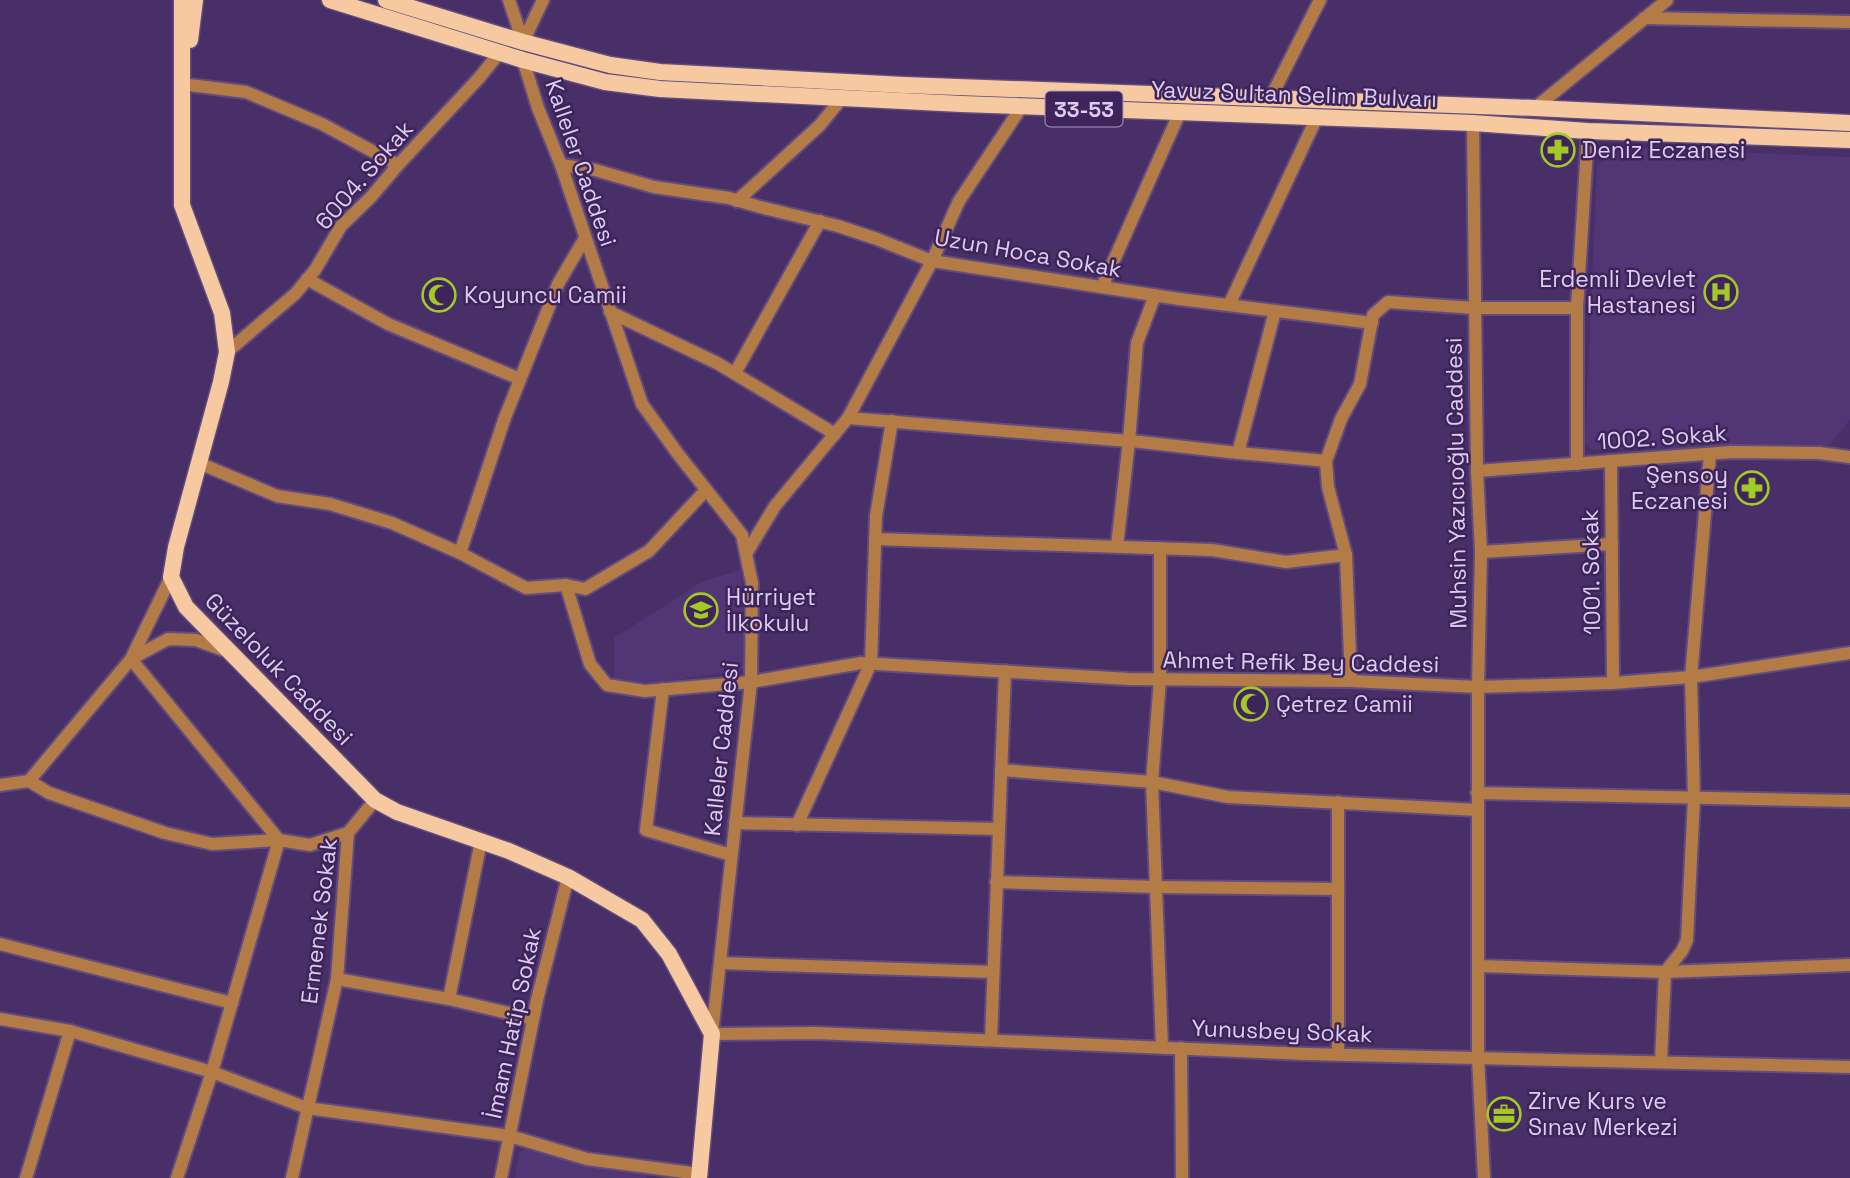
<svg xmlns="http://www.w3.org/2000/svg" width="1850" height="1178" viewBox="0 0 1850 1178" font-family="'Space Grotesk',sans-serif">
  <style>
    .built { fill: #513574 }
    .lines { fill: none; stroke-linecap: round; stroke-linejoin: round }
    .minor-casing { stroke: #624b7f; stroke-width: 16 }
    .major-casing { stroke: #624b7f; stroke-width: 19 }
    .minor { stroke: #b37b46; stroke-width: 12 }
    .major { stroke: #f7c9a0; stroke-width: 16 }
    .labels { text-anchor: middle; dominant-baseline: central; stroke-width: 5; stroke-linejoin: round; paint-order: stroke }
    .shield { fill: #3e245b; stroke: #ab9ac3; stroke-width: 2 }
    .shield-label { font-size: 21px; font-weight: bold; fill: #dacdef }
    .street-label { font-size: 23px; fill: #dacdef; stroke: #3e245b }
    .poi-label { font-size: 23px; fill: #dacdef; stroke: #3e245b; text-anchor: start }
  </style>
  <rect width="100%" height="100%" fill="#482f67"/>
  <g class="built">
    <polygon points="1617,147 1850,157 1850,419 1830,445 1591,450 1585,442 1597,166"/>
    <polygon points="741,570 746,670 653,683 614,679 614,638 703,581"/>
    <polygon points="528,1146 648,1166 646,1178 515,1178 519,1153"/>
  </g>
  <g class="lines">
    <defs>
      <g id="minor">
        <polyline points="509,0 523,42"/>
        <polyline points="1644,18 1850,22"/>
        <polyline points="523,42 543,0"/>
        <polyline points="523,60 538,108 561,165 642,404 678,454 742,535 752,583 751,682 712,1034 816,1033 1307,1054 1850,1067"/>
        <polyline points="181,84 246,92 322,124 398,165"/>
        <polyline points="1270,99 1320,0"/>
        <polyline points="1535,108 1667,0"/>
        <polyline points="1473,123 1477,471 1481,552 1478,687 1478,1057 1484,1178"/>
        <polyline points="561,165 595,170 654,187 729,198 760,207 838,226 877,239 932,261 1179,299 1372,323"/>
        <polyline points="737,201 820,125 842,98"/>
        <polyline points="307,279 388,324 520,379"/>
        <polyline points="1102,287 1180,112"/>
        <polyline points="1229,305 1317,117"/>
        <polyline points="610,312 717,363 835,434"/>
        <polyline points="227,352 295,294 315,270 341,226 371,197 398,165 479,78 500,52"/>
        <polyline points="735,373 820,221"/>
        <polyline points="848,418 1141,442 1229,452 1326,461"/>
        <polyline points="1238,453 1275,311"/>
        <polyline points="1611,461 1613,683"/>
        <polyline points="199,463 277,496 330,504 392,523 460,553 526,588 566,585 585,589 649,551 706,490"/>
        <polyline points="1577,464 1577,308 1588,131"/>
        <polyline points="1477,471 1732,452 1819,453 1850,457"/>
        <polyline points="875,539 1212,550 1286,562 1346,555"/>
        <polyline points="1117,546 1129,441 1137,343 1155,295"/>
        <polyline points="1160,548 1160,679 1152,782 1162,1047"/>
        <polyline points="1481,552 1612,544"/>
        <polyline points="460,553 504,420 558,284 585,238"/>
        <polyline points="746,554 775,506 848,418 932,261 959,201 1022,106"/>
        <polyline points="171,577 131,659 279,840 212,1072 177,1178"/>
        <polyline points="566,585 590,664 607,685 645,691 751,682 861,663 1129,679 1351,681 1478,687 1613,683 1691,677 1850,653"/>
        <polyline points="1351,681 1346,555 1328,487 1326,461 1341,419 1360,384 1373,315 1388,302 1475,308 1577,308"/>
        <polyline points="663,689 646,830 731,855"/>
        <polyline points="1001,770 1152,782 1228,797 1477,810"/>
        <polyline points="29,781 49,793 165,833 212,844 279,840 310,845 348,833"/>
        <polyline points="0,785 29,781 131,659 168,639 196,640 229,652"/>
        <polyline points="1477,793 1850,801"/>
        <polyline points="1338,802 1338,1054"/>
        <polyline points="735,823 999,829"/>
        <polyline points="797,825 871,663 876,516 892,421"/>
        <polyline points="996,882 1156,887 1338,889"/>
        <polyline points="0,944 232,1003"/>
        <polyline points="720,963 993,972"/>
        <polyline points="1479,966 1665,972 1850,965"/>
        <polyline points="337,979 449,999 533,1019"/>
        <polyline points="449,999 481,841"/>
        <polyline points="0,1019 70,1031 212,1072 307,1108 510,1136 587,1159 699,1174"/>
        <polyline points="991,1040 1005,671"/>
        <polyline points="1181,1048 1182,1178"/>
        <polyline points="1661,1061 1665,972 1682,951 1687,940 1694,798 1691,677 1710,454"/>
        <polyline points="26,1178 70,1031"/>
        <polyline points="292,1178 337,979 348,833 375,800"/>
        <polyline points="501,1178 537,1000 568,877"/>
      </g>
      <g id="major">
        <polyline points="182,0 182,205 222,313 227,352 221,382 176,547 171,577 186,607 375,800 397,812 509,851 568,877 642,920 669,954 712,1034 699,1178"/>
        <polyline points="330,0 523,60 605,82 660,89 962,104 1473,123 1588,131 1850,140"/>
        <polyline points="386,0 523,42 610,65 660,72 904,85 1535,108 1850,123"/>
        <polyline points="190,40 195,0"/>
      </g>
    </defs>
    <use href="#minor" class="minor-casing"/>
    <use href="#major" class="major-casing"/>
    <use href="#minor" class="minor"/>
    <use href="#major" class="major"/>
  </g>
  <defs>
    <symbol id="pharmacy-ring" viewBox="-11 -11 22 22"><circle r="9.5" fill="#3e245b" stroke="#a3c927" stroke-width="1.5"/><path d="M-2-6h4v4h4v4h-4v4h-4v-4h-4v-4h4Z" fill="#a3c927"/></symbol>
    <symbol id="hospital-ring" viewBox="-11 -11 22 22"><circle r="9.5" fill="#3e245b" stroke="#a3c927" stroke-width="1.5"/><path d="M-5-5h3v3.5h4V-5h3V5h-3V1.5h-4V5h-3Z" fill="#a3c927"/></symbol>
    <symbol id="mosque-ring" viewBox="-11 -11 22 22"><circle r="9.5" fill="#3e245b" stroke="#a3c927" stroke-width="1.5"/><path d="M3.5-4.9A6 6 0 1 0 3.5 4.9A5 5 0 1 1 3.5-4.9Z" fill="#a3c927"/></symbol>
    <symbol id="school-ring" viewBox="-11 -11 22 22"><circle r="9.5" fill="#3e245b" stroke="#a3c927" stroke-width="1.5"/><path d="M0-5L7-2L0 1L-7-2ZM-4 1L0 2.5L4 1V4Q0 6-4 4Z" fill="#a3c927"/></symbol>
    <symbol id="office-ring" viewBox="-11 -11 22 22"><circle r="9.5" fill="#3e245b" stroke="#a3c927" stroke-width="1.5"/><path d="M-6-3h4V-5.5h4V-3h4V5H-6ZM-1-4.5V-3h2v-1.5ZM-6 0V1H6V0Z" fill="#a3c927"/></symbol>
  </defs>
  <g fill-rule="evenodd">
    <use href="#pharmacy-ring" x="1539" y="131" width="38" height="38"/>
    <use href="#hospital-ring" x="1702" y="273" width="38" height="38"/>
    <use href="#mosque-ring" x="420" y="276" width="38" height="38"/>
    <use href="#pharmacy-ring" x="1733" y="469" width="38" height="38"/>
    <use href="#school-ring" x="682" y="591" width="38" height="38"/>
    <use href="#mosque-ring" x="1232" y="685" width="38" height="38"/>
    <use href="#office-ring" x="1485" y="1095" width="38" height="38"/>
  </g>
  <g class="labels">
    <rect class="shield" x="1045.5" y="91.5" width="77" height="35" rx="5"/>
    <g class="shield-label">
      <text x="1084" y="109">33-53</text>
    </g>
    <g class="street-label">
      <text transform="translate(1294 94) rotate(2)">Yavuz Sultan Selim Bulvarı</text>
      <text transform="translate(581 163) rotate(71)">Kalleler Caddesi</text>
      <text transform="translate(364 175) rotate(-49)">6004. Sokak</text>
      <text transform="translate(1028 253) rotate(10)">Uzun Hoca Sokak</text>
      <text transform="translate(1662 437) rotate(-4)">1002. Sokak</text>
      <text transform="translate(1456 483) rotate(-91)">Muhsin Yazıcıoğlu Caddesi</text>
      <text transform="translate(1591 572) rotate(-91)">1001. Sokak</text>
      <text transform="translate(1301 662) rotate(1)">Ahmet Refik Bey Caddesi</text>
      <text transform="translate(279 669) rotate(46)">Güzeloluk Caddesi</text>
      <text transform="translate(721 749) rotate(-84)">Kalleler Caddesi</text>
      <text transform="translate(319 921) rotate(-83)">Ermenek Sokak</text>
      <text transform="translate(513 1023) rotate(-78)">İmam Hatip Sokak</text>
      <text transform="translate(1282 1031) rotate(2)">Yunusbey Sokak</text>
    </g>
    <g class="poi-label">
      <text x="1582" y="150">Deniz Eczanesi</text>
      <text x="1696" y="279" text-anchor="end">Erdemli Devlet<tspan x="1696" dy="26">Hastanesi</tspan></text>
      <text x="464" y="295">Koyuncu Camii</text>
      <text x="1728" y="475" text-anchor="end">Şensoy<tspan x="1728" dy="26">Eczanesi</tspan></text>
      <text x="726" y="597">Hürriyet<tspan x="726" dy="26">İlkokulu</tspan></text>
      <text x="1276" y="704">Çetrez Camii</text>
      <text x="1528" y="1101">Zirve Kurs ve<tspan x="1528" dy="26">Sınav Merkezi</tspan></text>
    </g>
  </g>
</svg>
